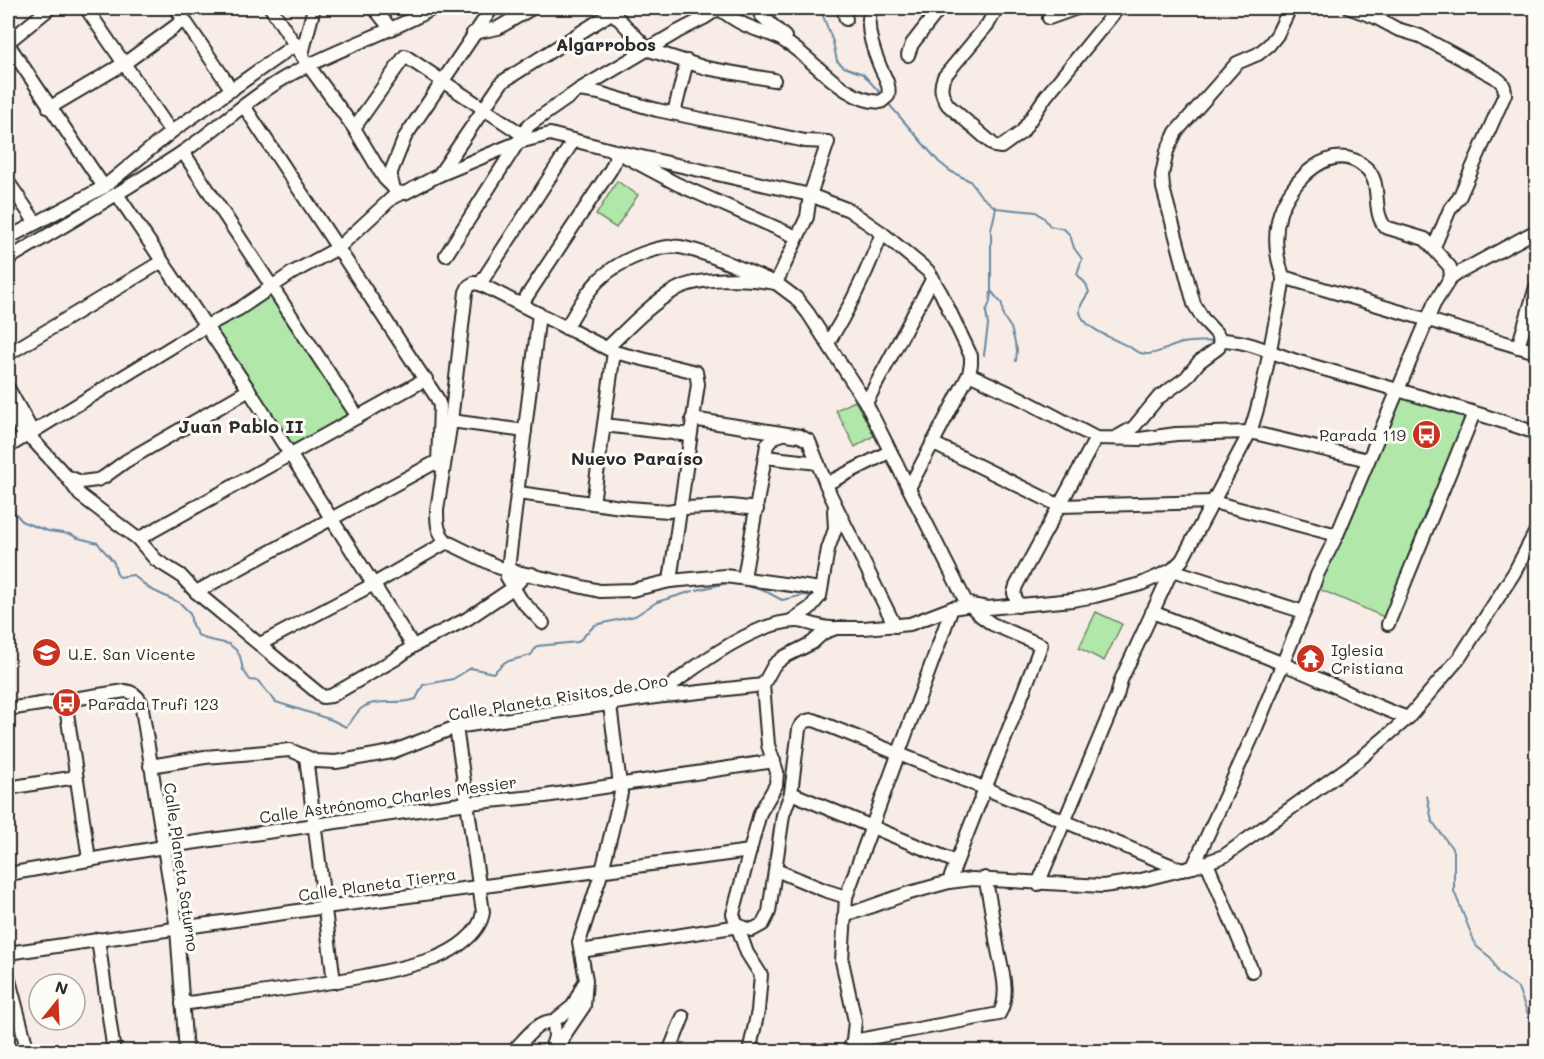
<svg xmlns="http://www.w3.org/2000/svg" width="1544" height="1059" viewBox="0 0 1544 1059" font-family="Mali,sans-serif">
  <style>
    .green { fill: #b1e7a9; stroke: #6e896a; stroke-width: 1.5 }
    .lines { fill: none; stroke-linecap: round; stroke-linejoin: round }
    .stream { stroke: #6989a2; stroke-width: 2 }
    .minor-casing { stroke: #2b2b2b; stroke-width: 16 }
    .minor { stroke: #fdfcf7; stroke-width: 12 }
    .labels { text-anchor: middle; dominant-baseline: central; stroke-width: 6; stroke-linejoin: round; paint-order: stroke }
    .poi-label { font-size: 16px; fill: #2b2b2b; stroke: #fdfcf7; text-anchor: start }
    .street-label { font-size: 16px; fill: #2b2b2b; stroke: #fdfcf7 }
    .neighbourhood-label { font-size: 18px; font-weight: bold; fill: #2b2b2b; stroke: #fdfcf7 }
  </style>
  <rect width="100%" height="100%" fill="#f8ece6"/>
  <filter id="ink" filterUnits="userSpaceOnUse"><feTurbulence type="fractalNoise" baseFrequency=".0167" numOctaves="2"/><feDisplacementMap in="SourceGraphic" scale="12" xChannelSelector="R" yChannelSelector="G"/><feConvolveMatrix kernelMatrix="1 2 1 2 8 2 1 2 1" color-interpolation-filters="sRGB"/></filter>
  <g filter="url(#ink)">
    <g class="green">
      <polygon points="617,181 638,195 616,228 596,215"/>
      <polygon points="273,295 349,410 347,418 291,449 215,329 215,326 264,296"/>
      <polygon points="1402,396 1469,417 1388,616 1384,617 1319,589 1318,586 1399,398"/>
      <polygon points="855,401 875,435 855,447 836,410"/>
      <polygon points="1096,612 1122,624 1104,661 1079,648"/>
    </g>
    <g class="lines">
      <g class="stream">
        <polyline points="820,8 833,42 837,61 844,67 863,74 882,95"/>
        <path d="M887,102L939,162L950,171L970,181L981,196L996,208L1036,212L1044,218L1050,226L1064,229L1070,235L1074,248L1082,259L1077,274L1086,284L1089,292C1086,297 1081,303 1080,309C1077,326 1118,341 1130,347C1148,363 1164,347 1183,343C1193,341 1203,342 1212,341"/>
        <polyline points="996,208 991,230 991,291 1002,304 1003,316 1011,328 1017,350 1016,361"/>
        <polyline points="984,355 988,325 986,312 990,302 991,291"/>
        <path d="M8,505L23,522L48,531L70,534L78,538L98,543C102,550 111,557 114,563C116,569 115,572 119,577L133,575L150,589L180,603L190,613L192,625L198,635L206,639L229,644L236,650L240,656L243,670L250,680L258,681L276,702L332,720L346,727C352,722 356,712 362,708C378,697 399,706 416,699L423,685L453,679L471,668L493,673L505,662L531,655L537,646L578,642L595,625L635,616L657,602L693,591"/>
        <polyline points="697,590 732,582 765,591 782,600 804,595 811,596"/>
        <polyline points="1427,796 1432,821 1454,851 1454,891 1476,946 1491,958 1498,973 1518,988 1529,1017 1536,1024"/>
      </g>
      <defs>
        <g id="minor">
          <polyline points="86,8 171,132"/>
          <polyline points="176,8 232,90"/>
          <polyline points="271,8 308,65 354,128 384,178 392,186"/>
          <polyline points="374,8 391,29"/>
          <polyline points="492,8 405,137 391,172 391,179 395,192 405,193 439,175 519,142 550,134 615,151 810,195 849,210 882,233 928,271 941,293 971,356 971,364 969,374 909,488"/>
          <polyline points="608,8 649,50 706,68 774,80"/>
          <path d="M718,8C728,15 738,23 750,27C761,32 774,34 784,41C815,59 842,101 881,102L888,96C891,84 883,75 879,64C872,47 865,25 871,8"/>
          <polyline points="758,8 761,15 785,37"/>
          <polyline points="843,8 846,19"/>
          <path d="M997,8L988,24L944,77C939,88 942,96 948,105L995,146L1001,147L1022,132L1046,96L1118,8"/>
          <path d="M1350,8L1375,17L1397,29L1420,36L1495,77C1502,82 1505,85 1505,94L1459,198L1450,209L1434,247"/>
          <polyline points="1049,18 1077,8"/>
          <polyline points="473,33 498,28 532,8"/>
          <polyline points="8,42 50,8"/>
          <polyline points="8,44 104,187"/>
          <polyline points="302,54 314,8"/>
          <polyline points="908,55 912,44 940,8"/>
          <path d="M579,90L599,93L657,110L759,131L805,141L828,142L810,195L807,217L776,283C750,278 698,276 675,290C649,305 628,328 607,348"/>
          <polyline points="244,106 437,398 440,406 438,465"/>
          <polyline points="49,108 125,63 184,20"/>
          <polyline points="674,113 687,61"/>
          <polyline points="354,128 405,56 523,135"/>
          <path d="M574,140L480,284L474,283L469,286L466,292L451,421L437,510C437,524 437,532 447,542L500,568L600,591L632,590L670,581L725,576L821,589"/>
          <polyline points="183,152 358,417"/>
          <polyline points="439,175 502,82 613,12"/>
          <polyline points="8,182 36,223"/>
          <polyline points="117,194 249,390 413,646"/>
          <polyline points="8,238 104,187 171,132 296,44"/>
          <polyline points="446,255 529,125 579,90 677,32 704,18 719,8"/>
          <path d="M8,259C66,224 126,190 183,152C218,128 249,98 286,77C334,50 386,34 434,8"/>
          <polyline points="1283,277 1536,352"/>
          <polyline points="1451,277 1536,231"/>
          <polyline points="480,284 614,352 696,372 698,384 670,581"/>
          <polyline points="521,305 611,169 615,160 615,151 677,184 797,237"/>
          <polyline points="539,314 507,577 521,600 543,623"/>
          <path d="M566,328C589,289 600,269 644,253C655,249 668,245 680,247C712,253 746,272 776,283L796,298L808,313L866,403L965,600L981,616L992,624L1041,645C1012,725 978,802 949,882"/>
          <path d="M1220,340C1249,340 1275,355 1303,363C1381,386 1460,406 1536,433"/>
          <path d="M828,343C850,308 867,272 882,233"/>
          <polyline points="1518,347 1536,287"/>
          <polyline points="8,354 161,262"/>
          <polyline points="969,374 1024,400 1096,438 1140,439 1176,434 1250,432 1368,460"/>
          <polyline points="8,388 32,431 32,438"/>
          <polyline points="866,403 933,278"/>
          <polyline points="8,406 25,436 32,439 66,476 80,495 138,539 156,560 180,575 196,592 323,697 331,696 397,658 413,646 467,619 513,588 523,577 532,574"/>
          <polyline points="692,419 800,436 809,441 830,494 895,626"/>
          <polyline points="451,421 525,431"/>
          <polyline points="604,425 690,435"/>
          <polyline points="1117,437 1133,428 1158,398 1186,378 1199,362 1218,348 1220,340 1217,334 1203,319 1194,304 1163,188 1162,175 1167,151 1176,132 1237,63 1258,54 1269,45 1277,35 1290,8"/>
          <polyline points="932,443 1060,506 1213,502 1337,535"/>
          <polyline points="8,447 206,326 239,309 292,273 338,248 392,198 400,194"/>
          <polyline points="765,457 818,463"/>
          <polyline points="66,476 81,482 97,480 104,477 126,461 249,390"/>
          <polyline points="826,484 889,452"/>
          <polyline points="518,493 629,508 668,511 685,508 731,506 757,509"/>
          <polyline points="593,503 614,352"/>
          <polyline points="138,539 426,379"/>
          <polyline points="744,578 767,445 774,437 783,434"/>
          <polyline points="196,592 438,461"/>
          <polyline points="1018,606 1014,593 1016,586 1096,438"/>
          <path d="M1152,612C1204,632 1256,652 1307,674C1341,688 1373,706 1408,718"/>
          <polyline points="791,621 810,608 820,596 828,549 835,529 834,510"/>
          <polyline points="1388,624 1474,413"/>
          <polyline points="260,644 374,584 447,542"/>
          <path d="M657,696C667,691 673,683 682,677C710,656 761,621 797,621C808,621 818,628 832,628"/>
          <polyline points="65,700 89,859"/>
          <path d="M8,709L125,691C133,692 137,695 141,702L177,929L186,1052"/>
          <polyline points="306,757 334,982"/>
          <polyline points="150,766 205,757 290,750 316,761 336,762 392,752 456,727 655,697 763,685"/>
          <polyline points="8,788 76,777"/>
          <polyline points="791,793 956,862"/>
          <polyline points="1207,863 1252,971"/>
          <polyline points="776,870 824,890 846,897"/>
          <polyline points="8,874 163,847 467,803 545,796 774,761"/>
          <polyline points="1038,884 1117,696 1121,680 1172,570 1304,612"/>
          <polyline points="844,916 906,894 949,882 972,879 1103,886 1137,881 1193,867 1224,856 1361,758 1408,718 1460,657 1514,573 1536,531"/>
          <polyline points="98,939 114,1052"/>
          <path d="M581,951L739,926L752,930L763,924L769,912L783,815L791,793L799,729C803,722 806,720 814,720L984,788L1182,870"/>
          <polyline points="8,953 325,907 750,851"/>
          <polyline points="8,976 28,1052"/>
          <path d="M182,1004C242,995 304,988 364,976C387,971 413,966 435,958C455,950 480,934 483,912L456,727"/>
          <path d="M853,1041L999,1014C1012,993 999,961 996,939C993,919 990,899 985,878"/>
          <path d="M512,1052C524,1041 537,1020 554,1021"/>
          <polyline points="550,1052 555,1037 554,1021 573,1006 583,985"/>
          <polyline points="558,1052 565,1034 584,1006 586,980 579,942 602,871 621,793 610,705"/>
          <polyline points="669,1052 683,1017"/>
          <path d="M749,1052L758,1011L761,975L747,953L733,914L760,813L776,785L777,772L768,745L763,685L774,665L784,657L812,643L823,633L836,628H864L910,624L952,608L971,605L988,608L1073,600L1095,596L1141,584L1172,570L1182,560L1250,432C1262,398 1267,364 1274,329C1277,313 1282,296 1283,280C1283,273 1279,265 1278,258C1275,243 1276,227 1280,213C1291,181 1332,137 1366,168C1383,183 1371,210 1385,227L1425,239L1450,267L1451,277L1434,304L1337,535L1317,575L1304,612L1254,733L1193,867"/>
          <polyline points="848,1052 853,1041 855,1021 842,961 846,897 952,608"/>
        </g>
      </defs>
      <use href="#minor" class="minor-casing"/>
      <use href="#minor" class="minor"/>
    </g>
  </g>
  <defs>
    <symbol id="bus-disc" viewBox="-11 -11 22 22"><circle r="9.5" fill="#c8321e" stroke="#fdfcf7"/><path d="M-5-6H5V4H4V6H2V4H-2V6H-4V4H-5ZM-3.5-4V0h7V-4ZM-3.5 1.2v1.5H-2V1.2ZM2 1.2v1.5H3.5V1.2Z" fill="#fff"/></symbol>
    <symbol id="school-disc" viewBox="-11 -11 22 22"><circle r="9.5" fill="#c8321e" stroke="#fdfcf7"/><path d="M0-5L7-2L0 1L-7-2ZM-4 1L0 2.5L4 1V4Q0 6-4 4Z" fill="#fff"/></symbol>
    <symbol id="temple-disc" viewBox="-11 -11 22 22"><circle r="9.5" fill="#c8321e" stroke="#fdfcf7"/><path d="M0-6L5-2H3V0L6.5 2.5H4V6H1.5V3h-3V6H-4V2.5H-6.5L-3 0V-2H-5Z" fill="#fff"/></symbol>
  </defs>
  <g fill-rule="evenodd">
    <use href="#bus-disc" x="1410" y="418" width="33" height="33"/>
    <use href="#school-disc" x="30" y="636" width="33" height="33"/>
    <use href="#temple-disc" x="1294" y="642" width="33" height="33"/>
    <use href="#bus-disc" x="50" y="686" width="33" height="33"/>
  </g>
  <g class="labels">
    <g class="poi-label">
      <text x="1406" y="434" text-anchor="end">Parada 119</text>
      <text x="1331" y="649">Iglesia<tspan x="1331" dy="18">Cristiana</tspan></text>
      <text x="68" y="653">U.E. San Vicente</text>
      <text x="88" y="703">Parada Trufi 123</text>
    </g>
    <g class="street-label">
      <text transform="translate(558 697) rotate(-9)">Calle Planeta Risitos de Oro</text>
      <text transform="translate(388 799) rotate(-8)">Calle Astrónomo Charles Messier</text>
      <text transform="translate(182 867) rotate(82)">Calle Planeta Saturno</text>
      <text transform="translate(377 884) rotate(-8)">Calle Planeta Tierra</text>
    </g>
    <g class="neighbourhood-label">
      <text x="606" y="44">Algarrobos</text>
      <text x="241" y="426">Juan Pablo II</text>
      <text x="637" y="458">Nuevo Paraíso</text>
    </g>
  </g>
  <rect width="1544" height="1059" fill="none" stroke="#fdfcf7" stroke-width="30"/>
  <rect x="15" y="15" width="1514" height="1029" fill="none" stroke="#2b2b2b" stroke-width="2" filter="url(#ink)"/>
  <g transform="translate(57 1002) rotate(18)"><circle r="28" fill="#fdfcf7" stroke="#a9a8a5" stroke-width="1.5"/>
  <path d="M0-4.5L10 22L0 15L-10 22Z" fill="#c8321e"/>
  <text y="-9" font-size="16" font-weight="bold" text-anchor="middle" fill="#2b2b2b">N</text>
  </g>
</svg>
